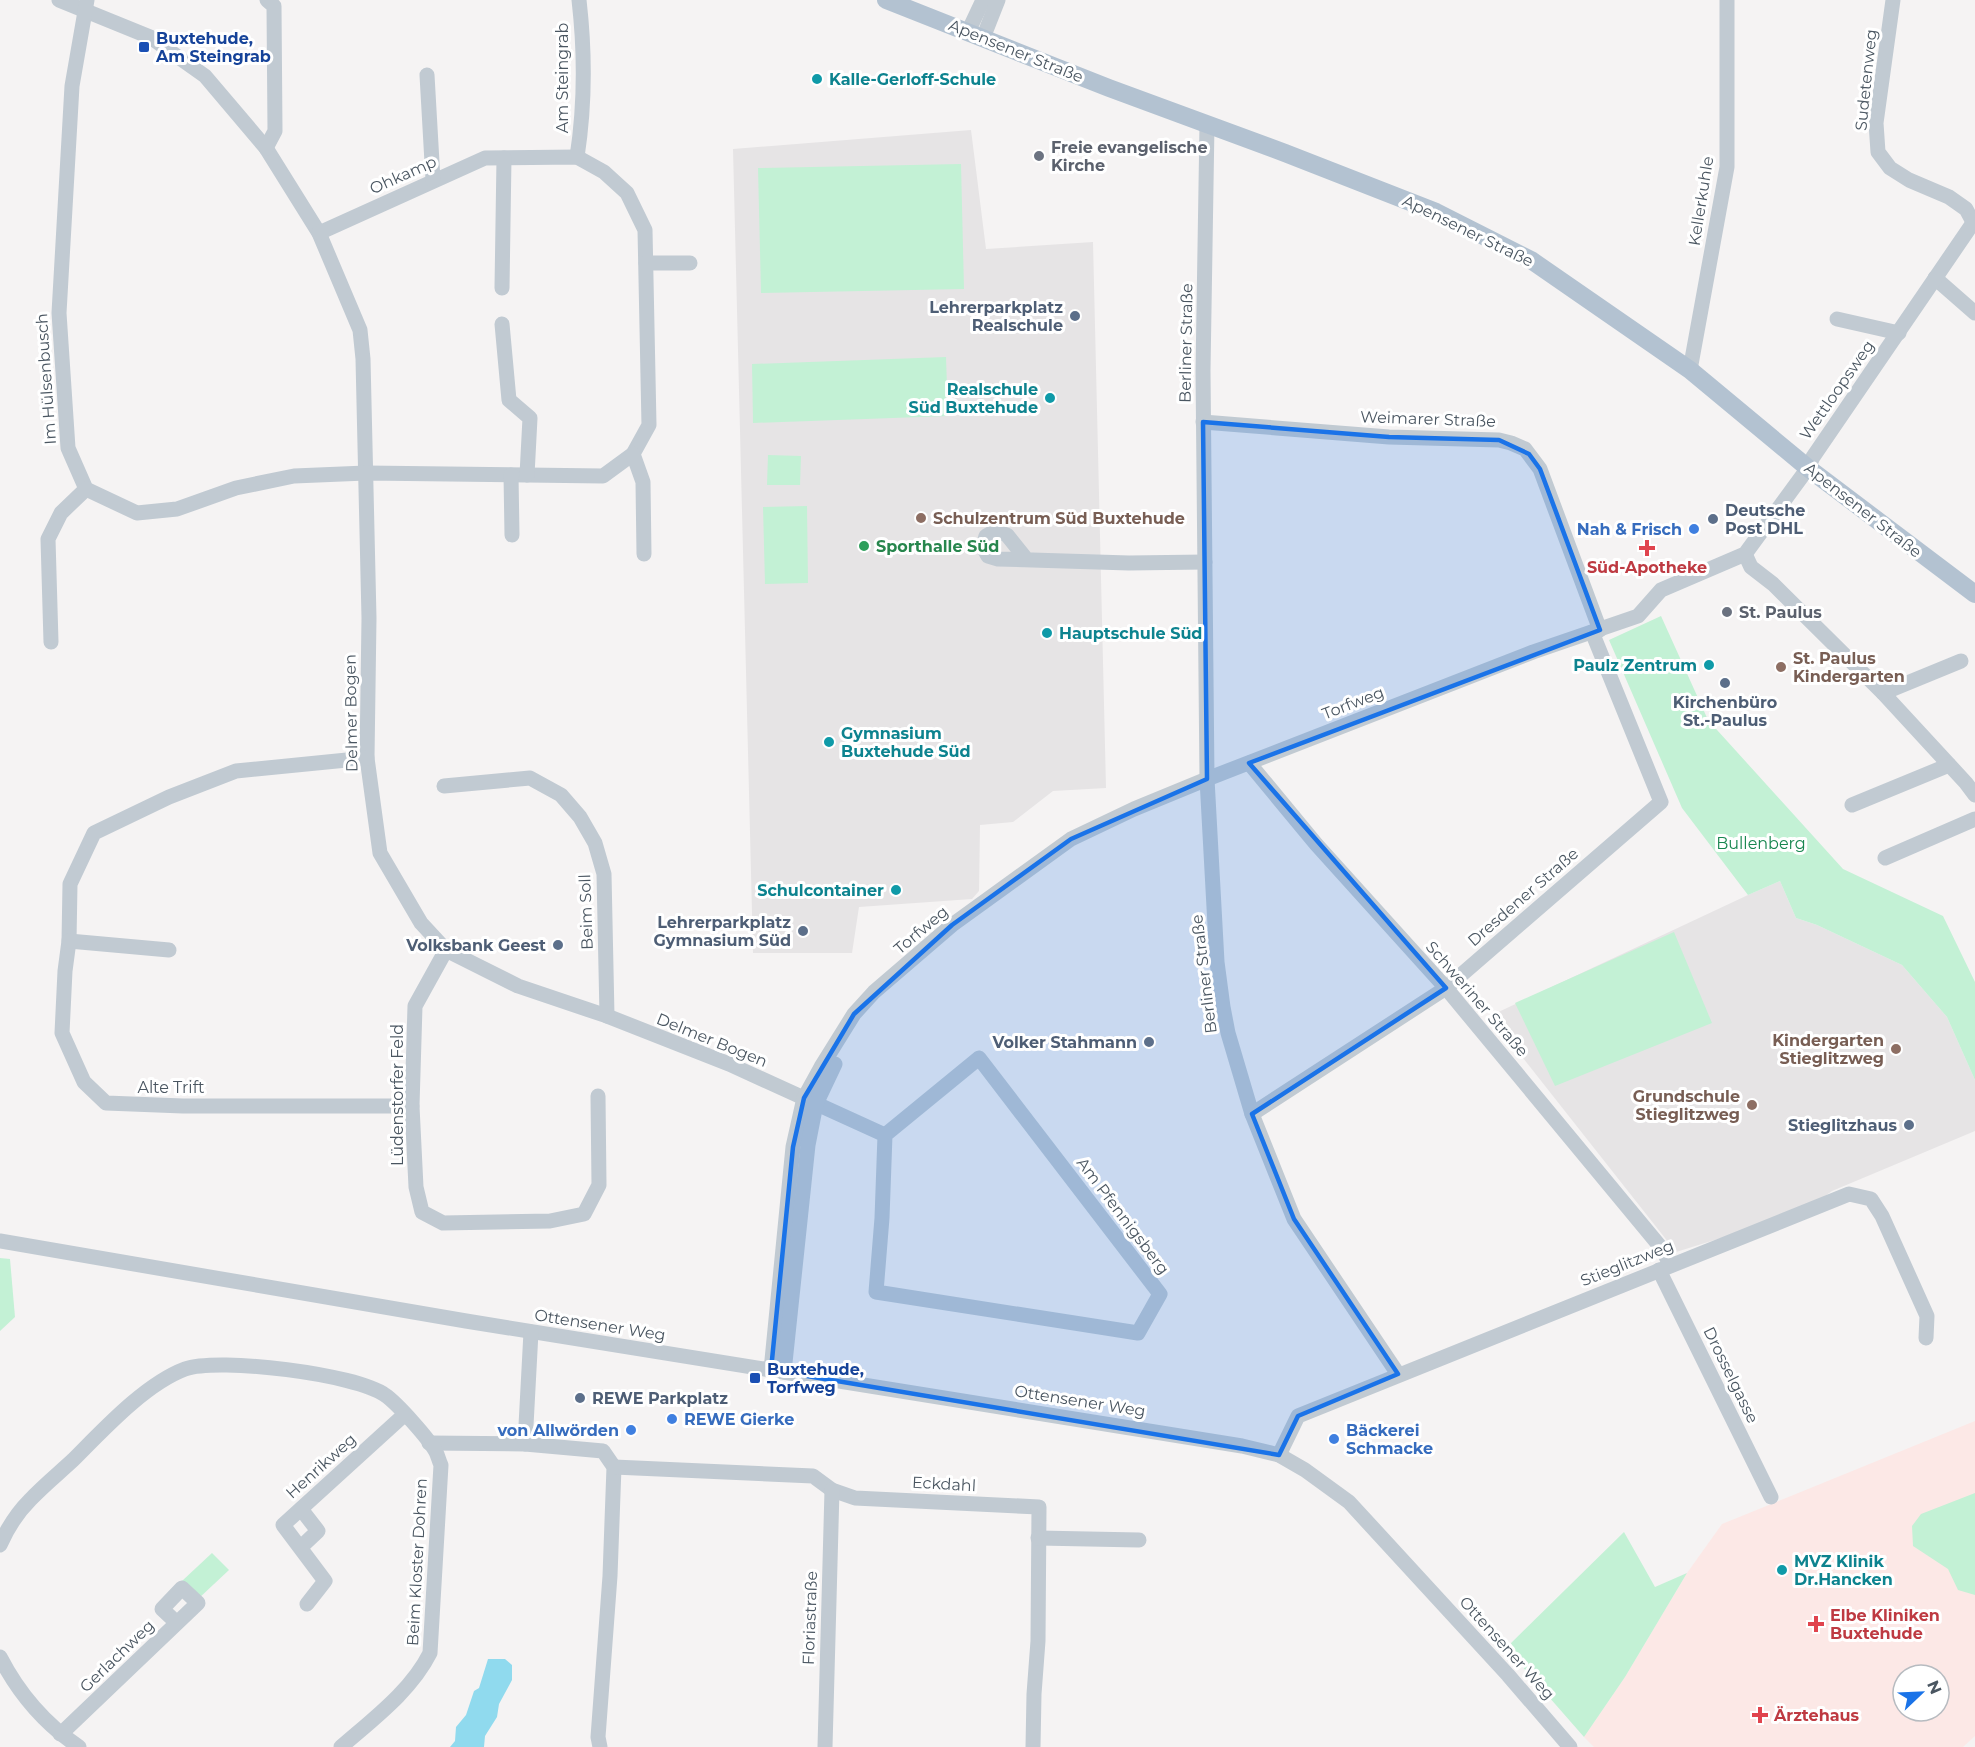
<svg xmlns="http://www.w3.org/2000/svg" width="1975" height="1747" viewBox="0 0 1975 1747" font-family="Montserrat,sans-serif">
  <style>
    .education { fill: #e6e4e5 }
    .medical { fill: #fce8e6; fill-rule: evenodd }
    .green { fill: #c3f1d5 }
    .water { fill: #90daee }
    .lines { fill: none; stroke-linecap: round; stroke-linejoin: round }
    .minor { stroke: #c1cad2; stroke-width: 15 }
    .major { stroke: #b3c2d1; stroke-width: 18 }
    .marked { fill: #1a73e8; fill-opacity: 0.2; stroke: #1a73e8; stroke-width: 4.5; stroke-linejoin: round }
    .transit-dot { fill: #1a4fb4; stroke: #fff; stroke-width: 2 }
    .culture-dot { fill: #0f9aa8; stroke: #fff; stroke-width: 2 }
    .worship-dot { fill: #6b7280; stroke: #fff; stroke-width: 2 }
    .service-dot { fill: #5c6f8a; stroke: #fff; stroke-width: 2 }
    .education-dot { fill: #8d6e63; stroke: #fff; stroke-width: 2 }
    .shop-dot { fill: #3f7fe0; stroke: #fff; stroke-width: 2 }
    .leisure-dot { fill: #2e9e5b; stroke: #fff; stroke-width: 2 }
    .health-dot { fill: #e0444e; stroke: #fff; stroke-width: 2 }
    .labels { text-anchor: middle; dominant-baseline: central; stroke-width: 6; stroke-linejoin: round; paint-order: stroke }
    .transit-label { font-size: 16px; font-weight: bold; fill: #164399; stroke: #fff; text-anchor: start }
    .street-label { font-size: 16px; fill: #4a5661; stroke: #fff }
    .culture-label { font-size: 16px; font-weight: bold; fill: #0d838f; stroke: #fff; text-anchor: start }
    .worship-label { font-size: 16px; font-weight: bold; fill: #5b616d; stroke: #fff; text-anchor: start }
    .service-label { font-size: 16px; font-weight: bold; fill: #4e5e75; stroke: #fff; text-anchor: end }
    .education-label { font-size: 16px; font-weight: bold; fill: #785e54; stroke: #fff; text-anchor: start }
    .shop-label { font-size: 16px; font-weight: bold; fill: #366cbe; stroke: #fff; text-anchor: end }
    .leisure-label { font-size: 16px; font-weight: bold; fill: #27864d; stroke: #fff; text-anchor: start }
    .health-label { font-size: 16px; font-weight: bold; fill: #be3a42; stroke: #fff; text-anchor: start }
    .park-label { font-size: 16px; fill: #17864f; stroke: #fff }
  </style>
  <rect width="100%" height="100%" fill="#f5f3f3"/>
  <g class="education">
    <polygon points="971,130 986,249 1093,242 1106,788 1053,791 1013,822 980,825 979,891 972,899 859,907 852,953 753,953 733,149"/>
    <polygon points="1780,881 1796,918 1817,925 1902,965 1947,1017 1975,1080 1975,1131 1832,1191 1802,1213 1676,1252 1490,1016 1748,895"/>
  </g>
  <path class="medical" d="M1975,1421V1736L1963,1747H1594L1584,1737L1625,1677L1687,1573L1722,1524ZM1903,1675H1939V1711H1903Z"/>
  <g class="green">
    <polygon points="961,164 964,289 761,293 758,168"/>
    <polygon points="946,357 948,416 753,423 752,364"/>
    <polygon points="768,455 801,456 800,485 767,485"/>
    <polygon points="807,506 808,583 765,584 763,507"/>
    <polygon points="1661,616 1708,720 1843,869 1943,916 1975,982 1975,1080 1947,1017 1902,965 1817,925 1796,918 1780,881 1748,895 1682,808 1609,640"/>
    <polygon points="1674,932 1712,1023 1555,1086 1515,1003"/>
    <polygon points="0,1258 10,1259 15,1317 0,1331"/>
    <polygon points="1975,1493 1975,1595 1958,1590 1948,1569 1913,1546 1912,1526 1921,1514"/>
    <polygon points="1624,1532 1655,1587 1687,1573 1625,1677 1584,1737 1506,1648"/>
    <polygon points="212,1553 229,1570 198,1599 182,1581"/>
  </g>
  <polygon class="water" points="488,1659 505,1659 512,1665 512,1680 499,1704 497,1717 485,1736 484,1747 450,1747 455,1741 456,1727 466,1715 474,1691 479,1688"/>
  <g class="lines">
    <g class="minor">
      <polyline points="59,0 150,37 205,76 266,148 319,233 360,330 363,359 369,618 367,758 380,853 421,923 446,950 518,986 607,1016 729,1064 885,1135 882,1218 876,1292 1138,1333 1160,1294 979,1058 885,1135"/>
      <polyline points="87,0 72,86 59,313 68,448 86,489 137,513 177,509 236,488 294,476 366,473 603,476 633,454 649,425 645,230 627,193 604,172 577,157 485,158 319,233"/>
      <polyline points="1893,0 1876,123 1878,152 1890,168 1909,180 1949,197 1966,209 1973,222"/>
      <polyline points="968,32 983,0"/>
      <polyline points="983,38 998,0"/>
      <polyline points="427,75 433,180"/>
      <polyline points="1207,124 1203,371 1207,779 1217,962 1223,1007 1228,1033 1252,1114 1294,1219 1398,1374"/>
      <polyline points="266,148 275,131 274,6 267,0"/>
      <path d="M577,157C585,105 585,52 579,0"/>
      <polyline points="646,263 690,263"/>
      <polyline points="1935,278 1975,313"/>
      <polyline points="502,288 504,158"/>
      <polyline points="1837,319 1899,333"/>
      <polyline points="502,324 509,400 530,418 527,475"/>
      <polyline points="1690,370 1727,167 1727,0"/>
      <polyline points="1203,422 1389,437 1499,440 1511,443 1525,449 1540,469 1600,630"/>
      <polyline points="633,454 643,482 644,554"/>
      <polyline points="511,475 512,535"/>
      <polyline points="1745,554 1751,567 1773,584 1883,693 1966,783 1975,795"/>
      <polyline points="1027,560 1007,535 995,531 986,536 983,547 988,556 998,559 1129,563 1205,562"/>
      <polyline points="51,642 48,539 61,513 86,489"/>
      <polyline points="1883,693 1961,661"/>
      <polyline points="367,758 236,771 169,797 94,833 70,884 69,941 65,971 62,1033 84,1082 106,1103 183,1106 412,1106"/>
      <polyline points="1249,763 1316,844 1446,988 1663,1250 1670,1265"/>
      <polyline points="444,786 530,778 561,795 580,817 595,843 604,874 607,1016"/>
      <polyline points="1852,805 1949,765"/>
      <polyline points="1885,858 1975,819"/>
      <polyline points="69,941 169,950"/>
      <polyline points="446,950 415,1006 412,1106 416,1187 422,1212 443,1223 550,1221 584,1214 599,1185 598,1096"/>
      <polyline points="1252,1114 1446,988 1661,802 1592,632"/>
      <polyline points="0,1241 466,1321 1242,1446 1279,1455 1305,1470 1349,1502 1508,1675 1570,1747"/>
      <polyline points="1659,1270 1771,1497"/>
      <polyline points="771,1370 793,1147 804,1098 821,1067 854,1014 874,992 952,925 1071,839 1134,809 1207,779 1533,652 1638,616 1661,590 1745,554 1808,468 1813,457 1975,220"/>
      <polyline points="784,1372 808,1145 816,1104 835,1064"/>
      <polyline points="429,1443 525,1444 531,1332"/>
      <polyline points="525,1444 603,1451 614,1467 610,1576 598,1737 600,1747"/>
      <polyline points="1279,1455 1298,1416 1849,1194 1871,1199 1882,1216 1927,1316 1926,1338"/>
      <polyline points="614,1467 813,1476 832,1490 855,1498 1039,1507 1038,1641 1034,1694 1033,1747"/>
      <polyline points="1038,1538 1139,1540"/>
      <path d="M0,1545C7,1529 17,1513 30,1500C43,1486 59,1473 73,1460C103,1430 145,1384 185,1369C219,1357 356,1374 385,1395C397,1403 429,1439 436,1452C438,1456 439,1461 441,1465L430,1653C411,1691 373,1719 341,1747"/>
      <polyline points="301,1547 318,1531 301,1509"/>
      <polyline points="307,1604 325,1581 283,1525 404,1415"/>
      <path d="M0,1657C19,1694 45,1724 79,1747"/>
      <polyline points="60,1734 66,1729 198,1603 182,1588 162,1609 177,1623"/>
      <polyline points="825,1747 832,1490"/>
    </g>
    <polyline class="major" points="886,0 1109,88 1285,153 1436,212 1531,260 1690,370 1808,468 1975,594"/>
  </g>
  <path class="marked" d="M1203,422L1389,437L1499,440L1529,454L1540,469L1600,630L1249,763L1446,988L1252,1114L1294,1219L1398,1374L1298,1416L1279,1455L771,1370L793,1147L804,1098L854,1014L952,925L1071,839L1207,779Z"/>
  <g class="transit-dot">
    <rect x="138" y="41" width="12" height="12" rx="3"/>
    <rect x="749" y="1372" width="12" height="12" rx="3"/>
  </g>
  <g class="culture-dot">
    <circle cx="817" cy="79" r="6"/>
    <circle cx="1050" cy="398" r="6"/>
    <circle cx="1047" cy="633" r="6"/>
    <circle cx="1709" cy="665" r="6"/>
    <circle cx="829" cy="742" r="6"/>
    <circle cx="896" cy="890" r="6"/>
    <circle cx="1782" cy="1570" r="6"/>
  </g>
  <g class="worship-dot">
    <circle cx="1039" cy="156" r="6"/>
    <circle cx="1727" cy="612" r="6"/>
  </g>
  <g class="service-dot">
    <circle cx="1075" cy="316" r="6"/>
    <circle cx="1713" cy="519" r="6"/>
    <circle cx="1725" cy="683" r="6"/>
    <circle cx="803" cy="931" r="6"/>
    <circle cx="558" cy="945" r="6"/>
    <circle cx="1149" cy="1042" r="6"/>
    <circle cx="1909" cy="1125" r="6"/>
    <circle cx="580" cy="1398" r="6"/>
  </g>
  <g class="education-dot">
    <circle cx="921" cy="518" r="6"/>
    <circle cx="1781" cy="667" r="6"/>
    <circle cx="1896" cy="1049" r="6"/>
    <circle cx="1752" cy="1105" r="6"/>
  </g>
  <g class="shop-dot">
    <circle cx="1694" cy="529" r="6"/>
    <circle cx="672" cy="1419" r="6"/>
    <circle cx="631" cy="1430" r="6"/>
    <circle cx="1334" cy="1439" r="6"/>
  </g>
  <circle class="leisure-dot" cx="864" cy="546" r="6"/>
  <g class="health-dot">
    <path d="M1644 539h6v6h6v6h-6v6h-6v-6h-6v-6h6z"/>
    <path d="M1813 1615h6v6h6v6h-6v6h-6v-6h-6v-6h6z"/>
    <path d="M1757 1706h6v6h6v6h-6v6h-6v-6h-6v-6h6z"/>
  </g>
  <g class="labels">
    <g class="transit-label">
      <text x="156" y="38">Buxtehude,<tspan x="156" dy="18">Am Steingrab</tspan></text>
      <text x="767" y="1369">Buxtehude,<tspan x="767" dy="18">Torfweg</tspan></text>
    </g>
    <g class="street-label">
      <text transform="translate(1016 51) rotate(22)">Apensener Straße</text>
      <text transform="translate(562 78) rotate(-90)">Am Steingrab</text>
      <text transform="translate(1866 80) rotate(-84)">Sudetenweg</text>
      <text transform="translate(403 175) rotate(-24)">Ohkamp</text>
      <text transform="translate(1701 201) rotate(-81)">Kellerkuhle</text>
      <text transform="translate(1468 231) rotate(26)">Apensener Straße</text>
      <text transform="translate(1186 343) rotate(-89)">Berliner Straße</text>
      <text transform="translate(46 379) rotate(-94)">Im Hülsenbusch</text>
      <text transform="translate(1837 390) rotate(-55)">Wettloopsweg</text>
      <text transform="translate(1428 419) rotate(2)">Weimarer Straße</text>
      <text transform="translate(1863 510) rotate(38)">Apensener Straße</text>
      <text transform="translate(1353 703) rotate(-21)">Torfweg</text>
      <text transform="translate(351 713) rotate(-91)">Delmer Bogen</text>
      <text transform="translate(1523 897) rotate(-41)">Dresdener Straße</text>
      <text transform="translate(586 912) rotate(-92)">Beim Soll</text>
      <text transform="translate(921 930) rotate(-40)">Torfweg</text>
      <text transform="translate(1204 974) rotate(-97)">Berliner Straße</text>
      <text transform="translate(1477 999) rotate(49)">Schweriner Straße</text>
      <text transform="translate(712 1040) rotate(22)">Delmer Bogen</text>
      <text x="171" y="1087">Alte Trift</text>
      <text transform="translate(397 1095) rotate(-90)">Lüdenstorfer Feld</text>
      <text transform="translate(1123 1216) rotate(53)">Am Pfennigsberg</text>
      <text transform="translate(1627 1263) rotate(-22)">Stieglitzweg</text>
      <text transform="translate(600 1325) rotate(9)">Ottensener Weg</text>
      <text transform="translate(1731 1375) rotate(64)">Drosselgasse</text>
      <text transform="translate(1080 1401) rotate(9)">Ottensener Weg</text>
      <text transform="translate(321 1466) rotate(-42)">Henrikweg</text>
      <text transform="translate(944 1484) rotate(3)">Eckdahl</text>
      <text transform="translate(417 1562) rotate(-87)">Beim Kloster Dohren</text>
      <text transform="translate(810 1618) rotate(-88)">Floriastraße</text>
      <text transform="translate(1507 1648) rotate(48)">Ottensener Weg</text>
      <text transform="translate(117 1656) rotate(-44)">Gerlachweg</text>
    </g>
    <g class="culture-label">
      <text x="829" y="79">Kalle-Gerloff-Schule</text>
      <text x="1038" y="389" text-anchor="end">Realschule<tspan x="1038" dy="18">Süd Buxtehude</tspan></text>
      <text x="1059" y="633">Hauptschule Süd</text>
      <text x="1697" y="665" text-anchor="end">Paulz Zentrum</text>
      <text x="841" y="733">Gymnasium<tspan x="841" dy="18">Buxtehude Süd</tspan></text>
      <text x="884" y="890" text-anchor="end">Schulcontainer</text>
      <text x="1794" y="1561">MVZ Klinik<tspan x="1794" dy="18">Dr.Hancken</tspan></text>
    </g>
    <g class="worship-label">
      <text x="1051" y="147">Freie evangelische<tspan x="1051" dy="18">Kirche</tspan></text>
      <text x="1739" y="612">St. Paulus</text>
    </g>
    <g class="service-label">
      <text x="1063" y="307">Lehrerparkplatz<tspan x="1063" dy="18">Realschule</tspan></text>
      <text x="1725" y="510" text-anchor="start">Deutsche<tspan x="1725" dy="18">Post DHL</tspan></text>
      <text x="1725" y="702" text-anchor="middle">Kirchenbüro<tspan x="1725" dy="18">St.-Paulus</tspan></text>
      <text x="791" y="922">Lehrerparkplatz<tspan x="791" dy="18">Gymnasium Süd</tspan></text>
      <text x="546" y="945">Volksbank Geest</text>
      <text x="1137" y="1042">Volker Stahmann</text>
      <text x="1897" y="1125">Stieglitzhaus</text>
      <text x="592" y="1398" text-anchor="start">REWE Parkplatz</text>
    </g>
    <g class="education-label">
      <text x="933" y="518">Schulzentrum Süd Buxtehude</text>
      <text x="1793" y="658">St. Paulus<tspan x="1793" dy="18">Kindergarten</tspan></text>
      <text x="1884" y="1040" text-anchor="end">Kindergarten<tspan x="1884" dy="18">Stieglitzweg</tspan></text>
      <text x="1740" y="1096" text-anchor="end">Grundschule<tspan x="1740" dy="18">Stieglitzweg</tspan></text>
    </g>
    <g class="shop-label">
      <text x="1682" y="529">Nah &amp; Frisch</text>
      <text x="684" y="1419" text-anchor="start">REWE Gierke</text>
      <text x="619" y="1430">von Allwörden</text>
      <text x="1346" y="1430" text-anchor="start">Bäckerei<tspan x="1346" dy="18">Schmacke</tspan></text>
    </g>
    <g class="leisure-label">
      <text x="876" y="546">Sporthalle Süd</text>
    </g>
    <g class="health-label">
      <text x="1647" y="567" text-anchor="middle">Süd-Apotheke</text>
      <text x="1830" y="1615">Elbe Kliniken<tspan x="1830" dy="18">Buxtehude</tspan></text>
      <text x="1774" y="1715">Ärztehaus</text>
    </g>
    <g class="park-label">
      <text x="1761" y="843">Bullenberg</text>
    </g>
  </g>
  <g transform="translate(1921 1693) rotate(67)"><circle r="28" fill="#ffffff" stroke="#b7bbc0" stroke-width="1.5"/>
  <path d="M0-4.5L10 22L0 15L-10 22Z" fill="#1a73e8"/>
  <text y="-9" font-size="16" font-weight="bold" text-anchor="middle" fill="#4a5661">N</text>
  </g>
</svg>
